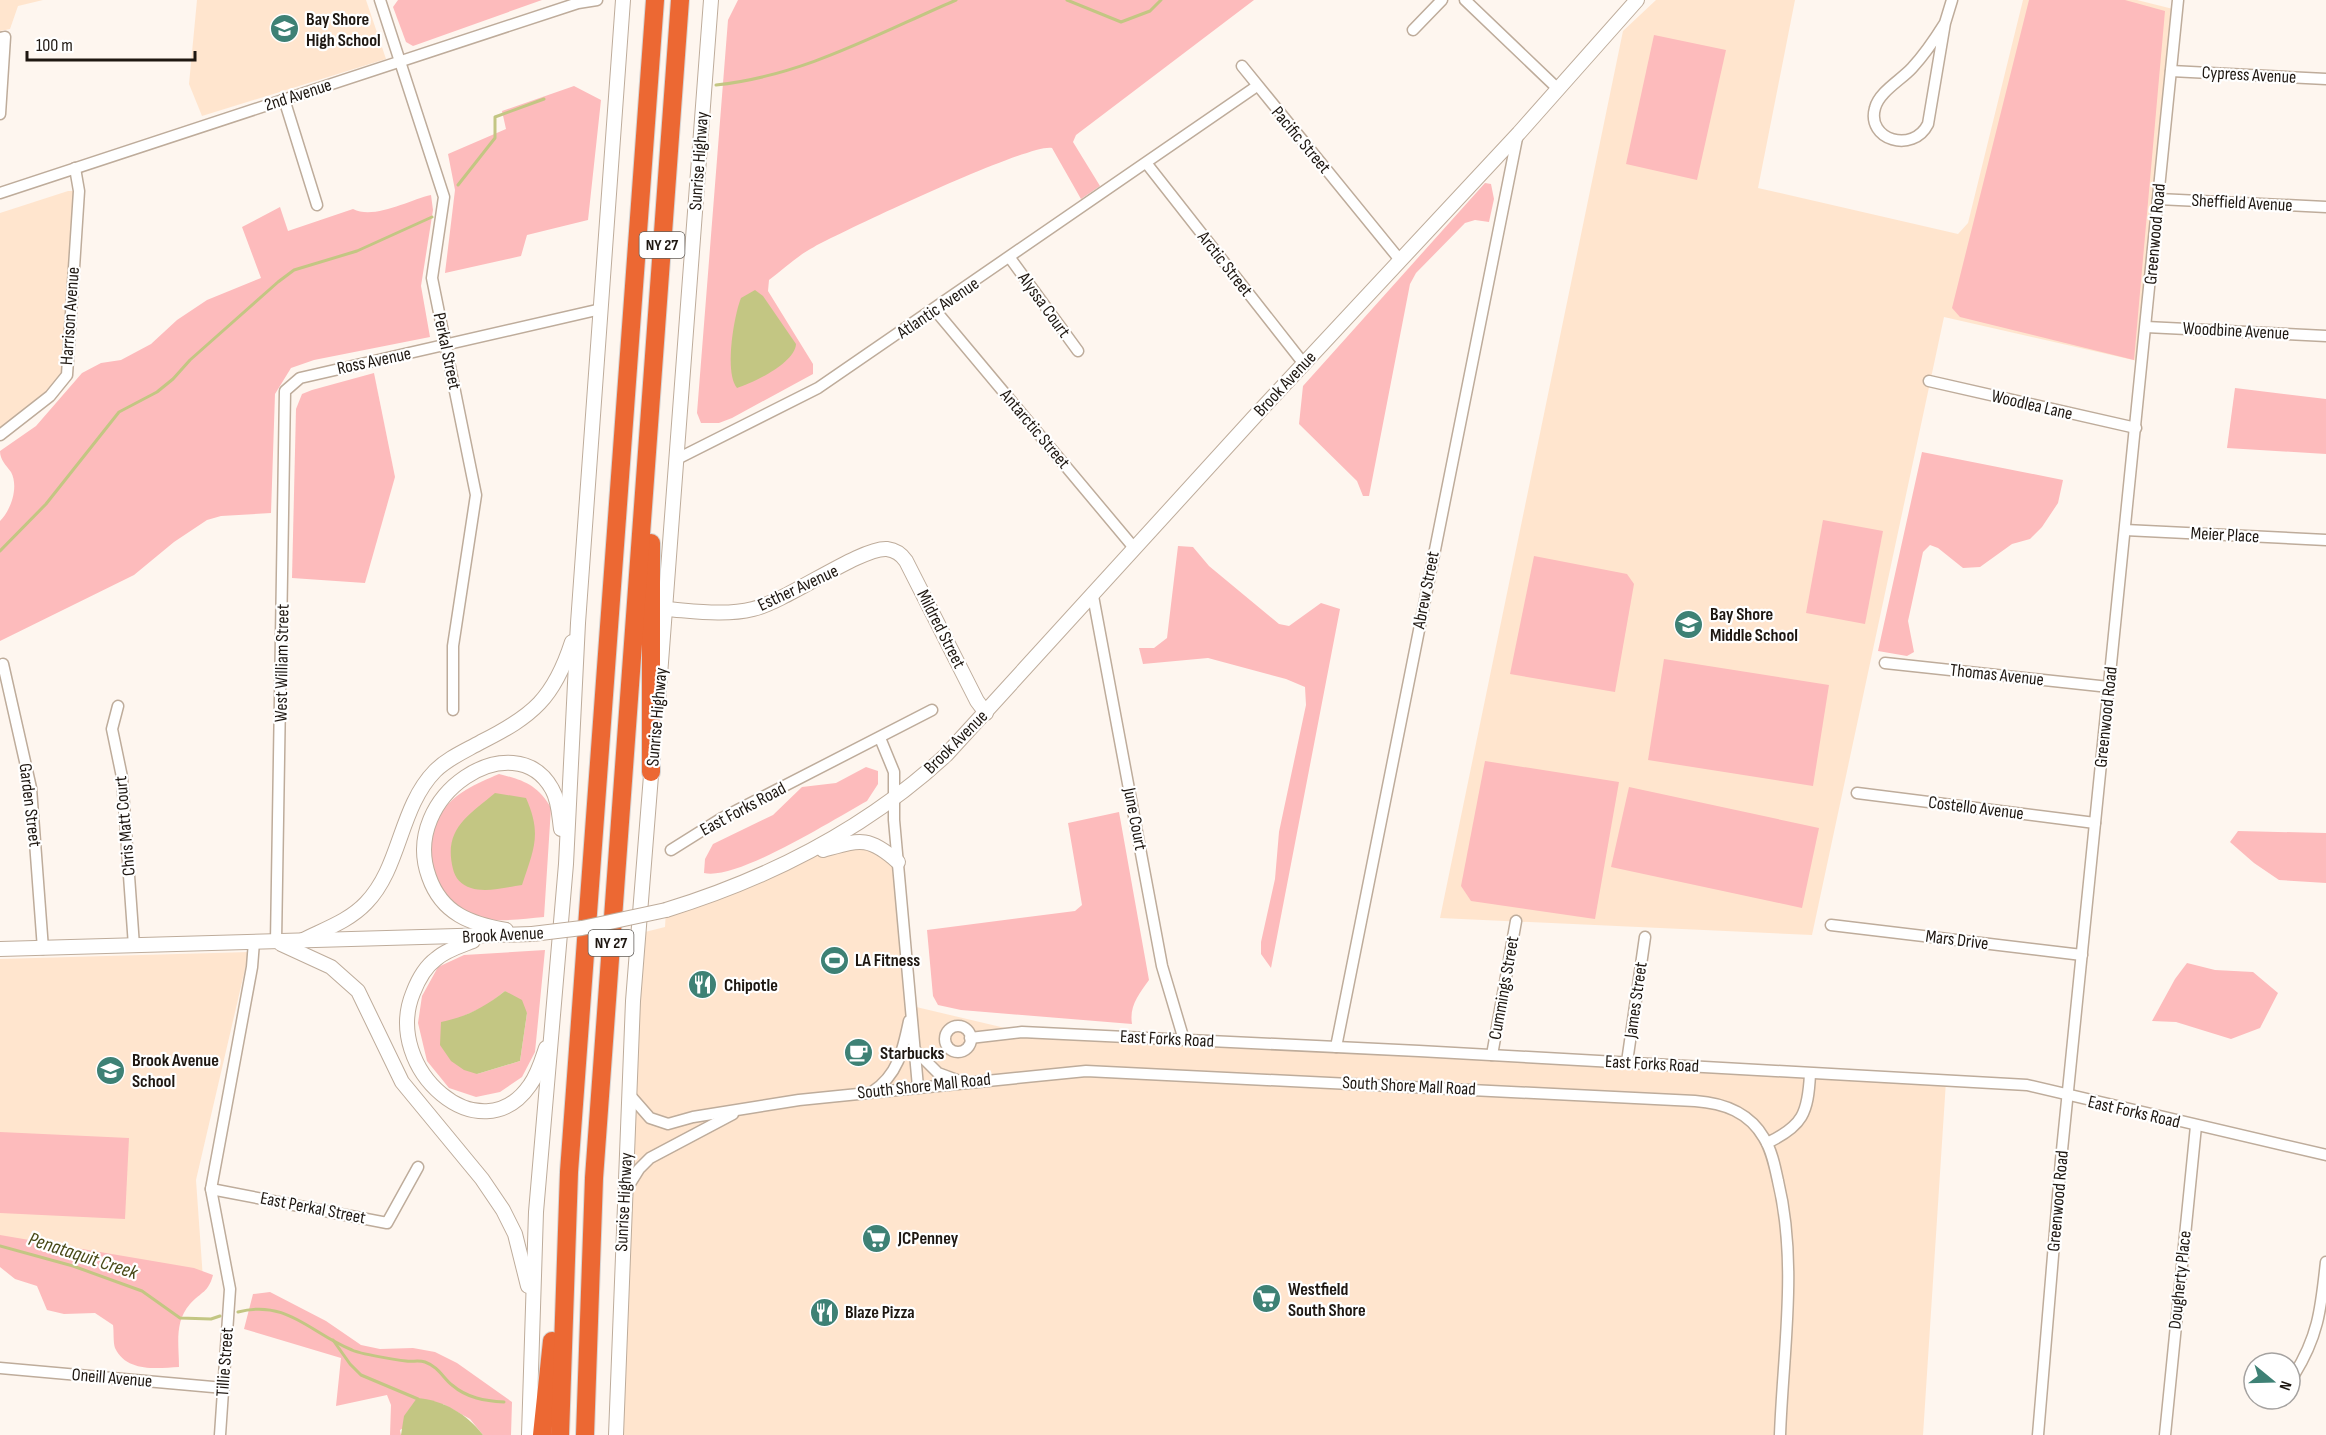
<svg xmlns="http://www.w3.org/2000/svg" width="2326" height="1435" viewBox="0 0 2326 1435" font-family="'Sofia Sans Condensed',sans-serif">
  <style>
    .built { fill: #ffe5ce }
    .green { fill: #fdbbbc; fill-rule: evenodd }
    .water { fill: #c3c683 }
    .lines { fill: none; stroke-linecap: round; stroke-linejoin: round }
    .stream { stroke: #c3c683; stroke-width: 3 }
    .street-casing { stroke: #beac9b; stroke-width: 13 }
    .secondary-casing { stroke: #beac9b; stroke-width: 16 }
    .highway-casing { stroke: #d6d5d4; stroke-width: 20 }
    .street { stroke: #fff; stroke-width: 10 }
    .secondary { stroke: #fff; stroke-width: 14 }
    .highway { stroke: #ec6833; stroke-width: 18 }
    .secondary-bridge-casing { stroke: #beac9b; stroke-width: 16; stroke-linecap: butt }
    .secondary-bridge { stroke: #fff; stroke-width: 14 }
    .labels { text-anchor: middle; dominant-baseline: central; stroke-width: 4.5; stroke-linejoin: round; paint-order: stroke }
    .shield { fill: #fff; stroke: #625d58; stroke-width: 1.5 }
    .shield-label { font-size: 16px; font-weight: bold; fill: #1e1711 }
    .poi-label { font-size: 18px; font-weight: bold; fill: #1e1711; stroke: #fff; text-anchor: start }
    .street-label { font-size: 18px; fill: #1e1711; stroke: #fff }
    .water-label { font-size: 20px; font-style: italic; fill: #494a18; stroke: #fff }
  </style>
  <rect width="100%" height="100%" fill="#fef6ef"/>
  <g class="built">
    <polygon points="0,0 43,0 18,6 10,29 0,31"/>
    <polygon points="197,0 366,0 386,59 202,116 189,84"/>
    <polygon points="1656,0 1795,0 1758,188 1958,234 1968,223 2023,0 2137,0 2177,10 2142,362 1944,317 1812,935 1440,918 1623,31"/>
    <polygon points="68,191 79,191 67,375 0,435 0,213"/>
    <polygon points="851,842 898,862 912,1006 1022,1032 1946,1081 1923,1435 616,1435 637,934 665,927 666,910 798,858"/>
    <polygon points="249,952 196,1180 203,1279 0,1241 0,959"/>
  </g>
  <g class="green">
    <polygon points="398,0 542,0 413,46 406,42 393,7"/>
    <path d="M738,0H1254L1076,135L1073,142L1100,186L1081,199L1052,148C1031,142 843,231 814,247C798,255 784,269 769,280L768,291L813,364V374L732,418L719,423H701L697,413L728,20Z"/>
    <polygon points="2029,0 2125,0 2165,11 2134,360 1960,317 1952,308"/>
    <polygon points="1654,35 1726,50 1697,180 1626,164"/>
    <polygon points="574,86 601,100 588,220 527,235 521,256 445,273 455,190 448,154 506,129 502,111"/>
    <polygon points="1485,183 1491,184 1494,199 1489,222 1475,220 1465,223 1416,273 1410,284 1369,496 1363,496 1357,481 1299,424 1303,386"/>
    <path d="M431,195L433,210L421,286L430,337L314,360L291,368L275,394L271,513L221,516L207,520L174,542L134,575L0,641V521C11,510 19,487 11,472C6,465 0,460 0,451L36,426L82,373L101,363L121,360L151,344L177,320L207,300L261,278L242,227L280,207L288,231L353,209C374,220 409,200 431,195Z"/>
    <polygon points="374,373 395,477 365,583 292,578 296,409 302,394 312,390"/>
    <polygon points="2235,388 2326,399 2326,454 2227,448"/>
    <polygon points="1922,452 2063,480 2058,503 2042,527 2030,539 2012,544 1980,567 1963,568 1938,548 1930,545 1923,552 1908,621 1914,652 1907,656 1878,651"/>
    <polygon points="1823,520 1883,531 1865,624 1806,613"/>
    <polygon points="1178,546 1193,547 1209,566 1279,624 1289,626 1321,603 1340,609 1271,968 1261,954 1261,942 1275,879 1279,832 1306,705 1305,687 1286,679 1208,658 1143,664 1139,648 1154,648 1167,638"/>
    <polygon points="1534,556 1627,574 1634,584 1615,692 1510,674"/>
    <polygon points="1664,659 1829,685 1813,786 1648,760"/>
    <polygon points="1485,761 1619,782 1595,919 1471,901 1461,886"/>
    <path d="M866,767L878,771V784L867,801C834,819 737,881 704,873L705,859L713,844L773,815L802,787L836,783Z"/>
    <path d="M499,774C523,780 538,785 551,808L544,917C521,919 493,924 471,915C458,910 440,896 434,882C427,864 430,832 440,815C453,793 476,784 499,774Z"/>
    <polygon points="1629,787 1819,828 1802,908 1611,867"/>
    <path d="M1119,812L1149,980C1139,994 1129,1006 1132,1024L961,1010L938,1005L933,996L927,930L1075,911L1082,905L1068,823Z"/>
    <polygon points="2238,831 2326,833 2326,883 2279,880 2254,863 2230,842"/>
    <path d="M545,950L535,1052L522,1077L500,1092L476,1097L449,1088L427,1061L418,1023L422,996L438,967L464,955ZM505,991L527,1013L520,1061L477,1074L459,1018L486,1006Z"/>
    <polygon points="2187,963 2215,970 2253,972 2278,993 2260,1028 2231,1039 2176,1022 2152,1021 2175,979"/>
    <polygon points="0,1132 129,1138 125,1219 0,1213"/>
    <path d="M0,1235L194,1268L213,1275C208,1293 202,1291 190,1304C174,1322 179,1345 179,1367C158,1368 127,1373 115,1348C113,1342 114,1331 113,1325L95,1313L64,1314L47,1310L37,1286L15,1279L0,1267Z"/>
    <polygon points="270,1292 326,1321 361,1345 380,1349 413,1348 435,1352 457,1363 512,1402 511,1435 483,1435 470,1419 443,1404 400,1430 401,1435 390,1435 391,1405 387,1395 336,1406 341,1358 244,1329 253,1294"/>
  </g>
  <g class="water">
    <path d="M755,290L763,296L796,344C795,363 753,383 737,388C724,373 734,315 741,298Z"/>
    <path d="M495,793L526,798C542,834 534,849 522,885C507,887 486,893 471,888C461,885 455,878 453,869C443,829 468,816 495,793Z"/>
    <path d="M505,991L522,1000L527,1013L520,1061L477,1074L464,1070L451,1061L440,1045L441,1022C466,1017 485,1007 505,991Z"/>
    <path d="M417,1398C443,1400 467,1414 483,1435H401L404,1416Z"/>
  </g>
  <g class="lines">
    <g class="stream">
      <polyline points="1067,0 1121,22 1150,11 1161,0"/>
      <path d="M716,85C803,76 877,34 956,0"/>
      <polyline points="458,185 495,138 495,117 544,99"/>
      <polyline points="0,551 46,504 119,412 157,392 173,379 190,360 278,282 294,270 357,251 432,217"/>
      <polyline points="0,1246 73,1266 142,1291 180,1318 211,1319 220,1316"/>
      <path d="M238,1312C287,1299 310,1333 352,1350C360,1354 397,1360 406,1361C412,1362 419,1360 425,1362C439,1367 443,1378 452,1385C467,1398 485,1401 504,1402"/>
      <polyline points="333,1340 350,1364 361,1375 418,1399"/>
    </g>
    <defs>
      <g id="street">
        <polyline points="380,0 444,197 432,278 476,495 453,646 453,710"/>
        <polyline points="1465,0 1557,88"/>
        <path d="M1945,23C1935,39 1925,54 1912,68C1901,80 1879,92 1875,108C1866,140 1913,154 1928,124L1945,23L1952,0"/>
        <polyline points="1413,30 1442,0"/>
        <polyline points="0,38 5,37 0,114"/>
        <polyline points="1242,66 1400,260"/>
        <polyline points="2171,71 2326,79"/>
        <polyline points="284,99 317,205"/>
        <polyline points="1147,164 1304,364"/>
        <polyline points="0,193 578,3 597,0"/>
        <polyline points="2158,199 2326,207"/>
        <polyline points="1010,258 1078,351"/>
        <polyline points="935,310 1135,549"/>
        <polyline points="2146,327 2326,336"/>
        <polyline points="1929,381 2136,428"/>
        <polyline points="0,435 50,396 67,375 79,191 75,168"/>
        <polyline points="677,459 818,388 1257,86"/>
        <polyline points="2125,530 2326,540"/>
        <polyline points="1093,596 1162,966 1184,1040"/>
        <polyline points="1885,663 2109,687"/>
        <polyline points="3,664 31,788 43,949"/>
        <polyline points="118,706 112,729 122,777 134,946"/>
        <polyline points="880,738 894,772 894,820 918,1087"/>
        <polyline points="1857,793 2095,823"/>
        <polyline points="671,850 722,818 932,710"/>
        <polyline points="1831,925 2082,955"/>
        <polyline points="276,942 285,391 300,378 601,309"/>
        <circle cx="958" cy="1039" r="13"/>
        <polyline points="970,1038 1022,1032 1419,1051 2027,1085 2326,1155"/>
        <polyline points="1336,1047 1518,133"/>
        <polyline points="915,1050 938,1073 957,1080"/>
        <polyline points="1492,1055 1516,921"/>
        <polyline points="1627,1062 1645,937"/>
        <path d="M872,1092C898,1075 903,1050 909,1021"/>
        <path d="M629,1094L650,1118L668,1124L693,1117L799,1100L1086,1071L1695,1101C1724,1103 1749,1112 1764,1138C1772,1151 1775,1167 1778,1181C1798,1264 1783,1351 1780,1435"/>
        <path d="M1767,1143C1803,1126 1808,1113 1810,1074"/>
        <polyline points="211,1189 387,1223 418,1167"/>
        <polyline points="626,1190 639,1169 650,1158 733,1114"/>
        <polyline points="0,1368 224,1388"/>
        <path d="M2294,1375C2319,1335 2321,1307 2326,1262"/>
        <polyline points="220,1435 230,1289 211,1189 252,967 254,942"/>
        <polyline points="2038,1435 2061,1160 2178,0"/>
        <polyline points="2165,1435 2196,1126"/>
      </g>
      <g id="secondary">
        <path d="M666,609C694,611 725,616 753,609C787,601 861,547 887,549C895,550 902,555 906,561L977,701L986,713"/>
        <polyline points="658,702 711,0"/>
        <path d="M823,850C859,840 868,835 898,862"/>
        <path d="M666,910C770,878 866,829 946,755L1256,415L1519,133L1637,0"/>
        <path d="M506,930C471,924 442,914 429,877C399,795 515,722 552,789C559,801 559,815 561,829"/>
        <path d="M303,940C325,929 349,921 366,903C401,867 399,808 435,771C448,758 465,751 481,742C533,716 554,698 572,642"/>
        <path d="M473,941C460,946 446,950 436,959C425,967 418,980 413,993C382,1069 481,1156 530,1085C538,1074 542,1060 546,1048"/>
        <polyline points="281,944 331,967 358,991 402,1082 482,1179 503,1210 515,1234 528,1286"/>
        <polyline points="0,949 532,934"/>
        <polyline points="529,1435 536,1212 566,864 578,623 623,0"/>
        <polyline points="616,1435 633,1001 652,763"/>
      </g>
      <g id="highway">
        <polyline points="651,772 651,543"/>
        <polyline points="542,1435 552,1341"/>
        <polyline points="560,1435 569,1172 655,0"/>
        <polyline points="585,1435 594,1178 680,0"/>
      </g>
    </defs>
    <use href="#street" class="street-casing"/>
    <use href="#secondary" class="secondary-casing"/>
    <use href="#highway" class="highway-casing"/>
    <use href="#street" class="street"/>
    <use href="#secondary" class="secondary"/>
    <use href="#highway" class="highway"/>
    <defs>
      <polyline id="secondary-bridge" points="532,934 582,928 666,910"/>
    </defs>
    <use href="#secondary-bridge" class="secondary-bridge-casing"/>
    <use href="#secondary-bridge" class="secondary-bridge"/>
  </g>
  <defs>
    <symbol id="school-disc" viewBox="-11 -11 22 22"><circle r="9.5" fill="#3e8175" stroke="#fff"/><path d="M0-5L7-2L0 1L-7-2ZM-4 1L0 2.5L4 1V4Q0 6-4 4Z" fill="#fff"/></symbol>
    <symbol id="stadium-disc" viewBox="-11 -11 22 22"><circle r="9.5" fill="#3e8175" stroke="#fff"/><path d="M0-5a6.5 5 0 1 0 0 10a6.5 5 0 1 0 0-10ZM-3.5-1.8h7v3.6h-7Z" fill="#fff"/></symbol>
    <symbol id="restaurant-disc" viewBox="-11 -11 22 22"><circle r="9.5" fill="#3e8175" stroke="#fff"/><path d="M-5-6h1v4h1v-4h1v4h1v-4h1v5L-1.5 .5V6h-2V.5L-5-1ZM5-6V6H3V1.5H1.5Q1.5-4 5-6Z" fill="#fff"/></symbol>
    <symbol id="cafe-disc" viewBox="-11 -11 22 22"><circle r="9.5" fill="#3e8175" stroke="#fff"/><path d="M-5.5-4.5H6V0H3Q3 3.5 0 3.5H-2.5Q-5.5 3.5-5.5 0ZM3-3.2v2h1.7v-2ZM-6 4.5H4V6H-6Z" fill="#fff"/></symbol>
    <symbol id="supermarket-disc" viewBox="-11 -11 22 22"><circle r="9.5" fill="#3e8175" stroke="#fff"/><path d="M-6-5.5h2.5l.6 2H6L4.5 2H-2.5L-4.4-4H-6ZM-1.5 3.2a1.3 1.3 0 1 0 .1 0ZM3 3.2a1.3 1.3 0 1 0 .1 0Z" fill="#fff"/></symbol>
  </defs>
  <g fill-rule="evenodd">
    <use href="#school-disc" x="268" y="12" width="33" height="33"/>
    <use href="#school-disc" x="1672" y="608" width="33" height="33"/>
    <use href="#stadium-disc" x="818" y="944" width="33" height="33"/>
    <use href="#restaurant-disc" x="686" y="968" width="33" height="33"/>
    <use href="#cafe-disc" x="842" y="1036" width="33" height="33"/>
    <use href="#school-disc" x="94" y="1054" width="33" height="33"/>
    <use href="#supermarket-disc" x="860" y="1222" width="33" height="33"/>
    <use href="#supermarket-disc" x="1250" y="1282" width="33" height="33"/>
    <use href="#restaurant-disc" x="808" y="1296" width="33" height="33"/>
  </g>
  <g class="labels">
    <g class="shield">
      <rect x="639.5" y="232" width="45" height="26" rx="4.5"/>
      <rect x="588.5" y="930" width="45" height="26" rx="4.5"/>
    </g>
    <g class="shield-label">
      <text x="662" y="245">NY 27</text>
      <text x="611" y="943">NY 27</text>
    </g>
    <g class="poi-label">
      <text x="306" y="19">Bay Shore<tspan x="306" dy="21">High School</tspan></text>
      <text x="1710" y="614">Bay Shore<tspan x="1710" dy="21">Middle School</tspan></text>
      <text x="855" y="960">LA Fitness</text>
      <text x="724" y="985">Chipotle</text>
      <text x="880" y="1053">Starbucks</text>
      <text x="132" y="1060">Brook Avenue<tspan x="132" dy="21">School</tspan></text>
      <text x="898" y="1238">JCPenney</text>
      <text x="1288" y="1289">Westfield<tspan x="1288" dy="21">South Shore</tspan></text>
      <text x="845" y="1312">Blaze Pizza</text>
    </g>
    <g class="street-label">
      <text transform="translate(2249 75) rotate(3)">Cypress Avenue</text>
      <text transform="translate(298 95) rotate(-18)">2nd Avenue</text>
      <text transform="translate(1301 140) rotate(50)">Pacific Street</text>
      <text transform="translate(699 161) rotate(-86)">Sunrise Highway</text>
      <text transform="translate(2242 203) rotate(3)">Sheffield Avenue</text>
      <text transform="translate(2155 234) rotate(-85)">Greenwood Road</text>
      <text transform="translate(1225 264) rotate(52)">Arctic Street</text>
      <text transform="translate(1044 305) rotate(54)">Alyssa Court</text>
      <text transform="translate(938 308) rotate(-34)">Atlantic Avenue</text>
      <text transform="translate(70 316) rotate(-86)">Harrison Avenue</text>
      <text transform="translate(2236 331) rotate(3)">Woodbine Avenue</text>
      <text transform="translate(447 351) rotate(78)">Perkal Street</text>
      <text transform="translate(374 361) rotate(-12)">Ross Avenue</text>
      <text transform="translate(1285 384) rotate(-47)">Brook Avenue</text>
      <text transform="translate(2032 405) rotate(13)">Woodlea Lane</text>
      <text transform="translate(1035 429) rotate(50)">Antarctic Street</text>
      <text transform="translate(2225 535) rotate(3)">Meier Place</text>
      <text transform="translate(798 588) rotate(-25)">Esther Avenue</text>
      <text transform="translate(1426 590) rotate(-79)">Abrew Street</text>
      <text transform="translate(941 629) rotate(63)">Mildred Street</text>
      <text transform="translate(282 663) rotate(-89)">West William Street</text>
      <text transform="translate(1997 675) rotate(6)">Thomas Avenue</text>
      <text transform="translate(657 717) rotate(-85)">Sunrise Highway</text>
      <text transform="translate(2106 717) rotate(-84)">Greenwood Road</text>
      <text transform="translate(956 742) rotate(-45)">Brook Avenue</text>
      <text transform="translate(30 805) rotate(83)">Garden Street</text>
      <text transform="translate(1976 808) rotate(7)">Costello Avenue</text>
      <text transform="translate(743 809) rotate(-28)">East Forks Road</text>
      <text transform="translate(1135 819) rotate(79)">June Court</text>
      <text transform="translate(125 826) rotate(-95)">Chris Matt Court</text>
      <text transform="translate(503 935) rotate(-3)">Brook Avenue</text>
      <text transform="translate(1957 940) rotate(7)">Mars Drive</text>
      <text transform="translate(1504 988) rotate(-80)">Cummings Street</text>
      <text transform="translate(1636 1000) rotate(-82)">James Street</text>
      <text transform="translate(1167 1039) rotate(3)">East Forks Road</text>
      <text transform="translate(1652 1064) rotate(3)">East Forks Road</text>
      <text transform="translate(924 1086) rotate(-6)">South Shore Mall Road</text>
      <text transform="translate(1409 1086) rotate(3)">South Shore Mall Road</text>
      <text transform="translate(2134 1112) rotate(13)">East Forks Road</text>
      <text transform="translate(2058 1201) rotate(-85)">Greenwood Road</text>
      <text transform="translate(624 1202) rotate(-87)">Sunrise Highway</text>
      <text transform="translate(313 1208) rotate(11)">East Perkal Street</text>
      <text transform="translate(2180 1280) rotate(-84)">Dougherty Place</text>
      <text transform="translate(225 1362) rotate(-86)">Tillie Street</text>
      <text transform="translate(112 1378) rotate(5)">Oneill Avenue</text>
    </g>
    <g class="water-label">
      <text transform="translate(83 1256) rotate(18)">Penataquit Creek</text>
    </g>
  </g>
  <g transform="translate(2272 1381) rotate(109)"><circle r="28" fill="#ffffff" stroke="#a5a2a0" stroke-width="1.5"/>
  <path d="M0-4.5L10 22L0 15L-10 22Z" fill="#3e8175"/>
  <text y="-9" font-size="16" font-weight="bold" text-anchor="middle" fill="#1e1711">N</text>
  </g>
  <path d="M27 51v9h168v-9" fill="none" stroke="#1e1711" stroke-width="3"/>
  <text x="36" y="51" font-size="18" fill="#1e1711" stroke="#ffffff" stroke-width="4.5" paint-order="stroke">100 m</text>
</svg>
